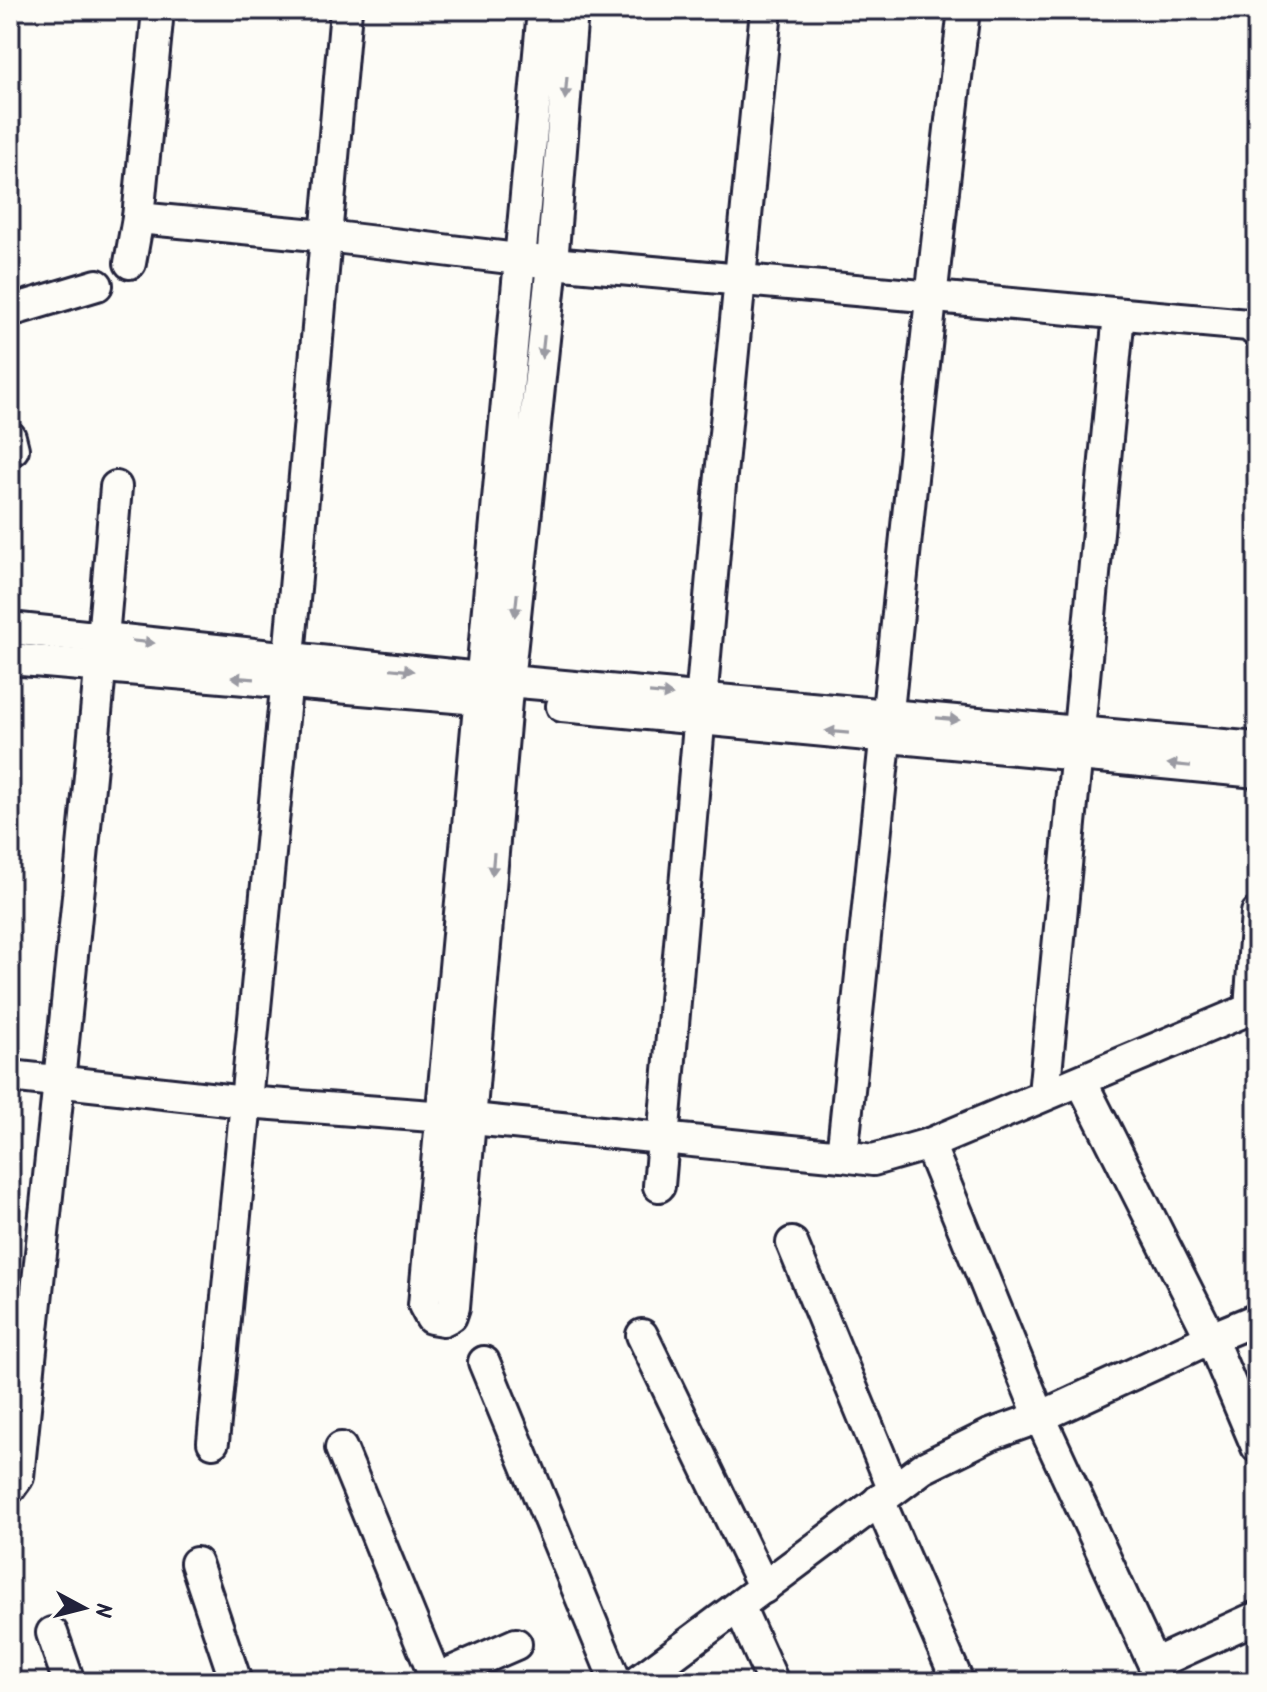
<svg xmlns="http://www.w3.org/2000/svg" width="1267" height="1692" viewBox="0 0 1267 1692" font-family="Kalam,sans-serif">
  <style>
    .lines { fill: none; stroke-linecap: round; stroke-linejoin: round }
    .minor-casing { stroke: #22223b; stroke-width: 36 }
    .minor { stroke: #fdfcf7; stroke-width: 30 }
    .oneway { fill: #9a9aa2 }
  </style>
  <rect width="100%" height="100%" fill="#fdfcf7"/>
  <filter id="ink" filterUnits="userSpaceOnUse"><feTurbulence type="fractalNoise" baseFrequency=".0125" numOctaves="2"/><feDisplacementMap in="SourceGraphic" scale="16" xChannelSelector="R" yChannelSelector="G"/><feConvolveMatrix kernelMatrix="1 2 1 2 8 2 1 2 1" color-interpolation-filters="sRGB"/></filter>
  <g filter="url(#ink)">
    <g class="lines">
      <defs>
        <g id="minor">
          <polyline points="543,10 424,1305 431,1318 443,1320 451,1316 454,1307 506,701 552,263 572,10"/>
          <polyline points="138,218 326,236 552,263 1248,325 1257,332"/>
          <polyline points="130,263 138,218 158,10"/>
          <polyline points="10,311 97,285"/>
          <polyline points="10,437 13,449"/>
          <polyline points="10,628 508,681 1257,748"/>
          <polyline points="10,659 490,700"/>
          <polyline points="562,706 1257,772"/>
          <path d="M10,1076L245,1102L472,1119L842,1156C883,774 918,392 964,10"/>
          <polyline points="1081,1081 1211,1338 1257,1447"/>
          <polyline points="1044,1094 1119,314"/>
          <polyline points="929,1144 1040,1417 1162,1682"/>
          <polyline points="842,1156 873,1160 929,1144 1250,1009 1257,913"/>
          <polyline points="659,1186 718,506 766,10"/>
          <polyline points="792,1243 893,1488"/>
          <polyline points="642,1335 764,1588"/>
          <polyline points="484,1362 616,1682"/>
          <polyline points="213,1442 289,657 346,10"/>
          <polyline points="341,1448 437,1682"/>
          <path d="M10,1488L18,1477C51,1147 89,818 116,487"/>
          <polyline points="879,1500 958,1682"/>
          <polyline points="196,1563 236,1682"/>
          <polyline points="739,1606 773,1682"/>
          <polyline points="52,1633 69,1682"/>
          <polyline points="1154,1664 1257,1617"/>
          <polyline points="436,1679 516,1644"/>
          <polyline points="637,1682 923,1468 990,1435 1040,1417 1211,1338 1257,1319"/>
        </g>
      </defs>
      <use href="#minor" class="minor-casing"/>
      <use href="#minor" class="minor"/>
    </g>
    <defs><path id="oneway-solid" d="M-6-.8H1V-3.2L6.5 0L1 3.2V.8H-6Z" transform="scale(2)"/></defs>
    <g class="oneway">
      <use href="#oneway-solid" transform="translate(566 88) rotate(95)"/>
      <use href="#oneway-solid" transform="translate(543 347) rotate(96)"/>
      <use href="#oneway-solid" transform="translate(516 605) rotate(96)"/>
      <use href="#oneway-solid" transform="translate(143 642) rotate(6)"/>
      <use href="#oneway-solid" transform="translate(402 670) rotate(6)"/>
      <use href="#oneway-solid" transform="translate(243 678) rotate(-176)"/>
      <use href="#oneway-solid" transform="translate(661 694) rotate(5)"/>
      <use href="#oneway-solid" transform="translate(948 719) rotate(5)"/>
      <use href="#oneway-solid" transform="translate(837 732) rotate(-175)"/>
      <use href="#oneway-solid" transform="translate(1179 765) rotate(-174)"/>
      <use href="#oneway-solid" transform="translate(493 864) rotate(95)"/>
    </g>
  </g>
  <rect width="1267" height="1692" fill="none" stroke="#fdfcf7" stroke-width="40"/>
  <rect x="20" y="20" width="1227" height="1652" fill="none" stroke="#22223b" stroke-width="3" filter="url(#ink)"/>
  <g transform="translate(84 1608) rotate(97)" stroke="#fdfcf7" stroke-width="6" paint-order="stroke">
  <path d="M0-6L14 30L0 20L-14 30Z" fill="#22223b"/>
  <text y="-12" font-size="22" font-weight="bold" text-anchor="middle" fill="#22223b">N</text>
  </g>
</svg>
